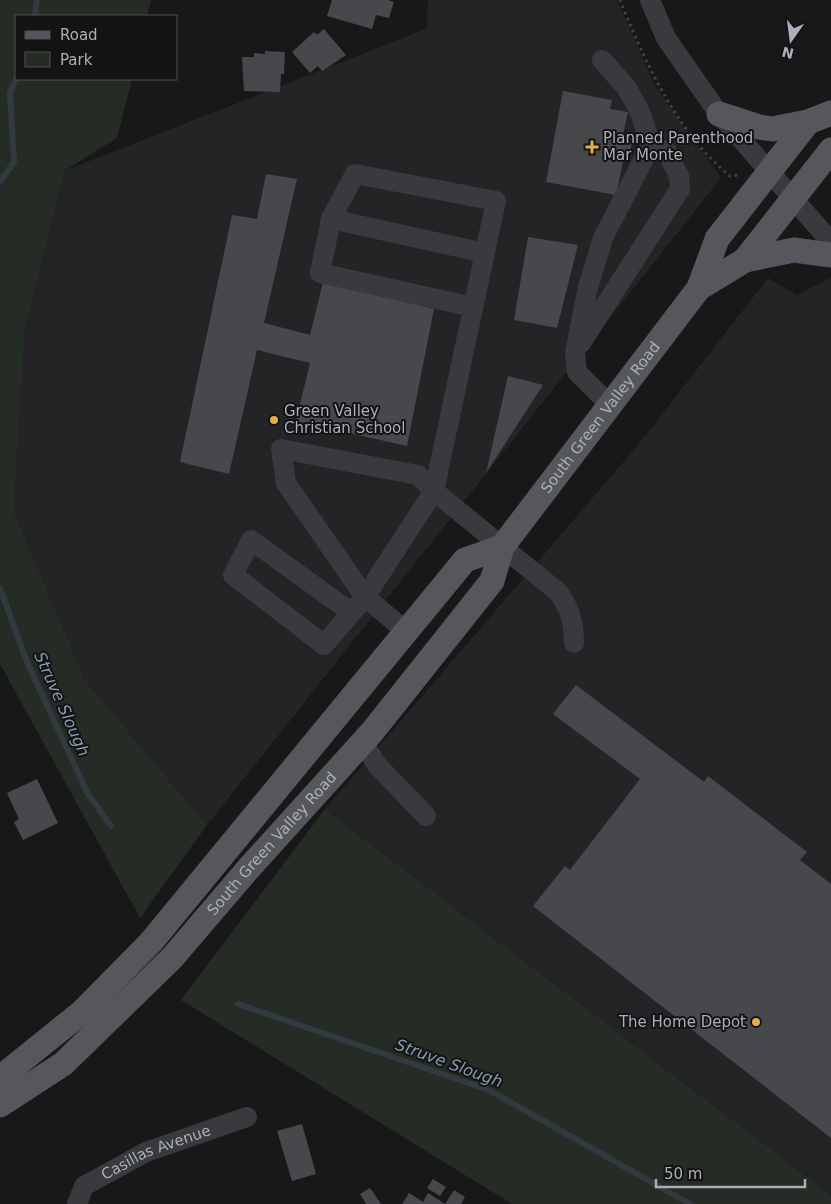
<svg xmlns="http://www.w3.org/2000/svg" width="831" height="1204" viewBox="0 0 831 1204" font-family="'DejaVu Sans',sans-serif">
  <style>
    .built { fill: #242426 }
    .green { fill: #242c25 }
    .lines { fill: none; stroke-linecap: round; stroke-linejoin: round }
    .stream { stroke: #323a41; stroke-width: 6 }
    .building { fill: #47484c }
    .path { stroke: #3f4145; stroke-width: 3; stroke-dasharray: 2.5 4; stroke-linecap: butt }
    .minor { stroke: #393a3e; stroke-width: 20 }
    .major { stroke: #55575d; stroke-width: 25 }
    .poi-dot { fill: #e2ae47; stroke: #131314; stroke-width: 2 }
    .labels { text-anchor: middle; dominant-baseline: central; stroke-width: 4; stroke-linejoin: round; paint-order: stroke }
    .poi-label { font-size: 15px; fill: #abafb8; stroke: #131314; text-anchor: start }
    .street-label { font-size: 15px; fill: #abafb8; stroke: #131314 }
    .water-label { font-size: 16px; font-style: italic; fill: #859cb0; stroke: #131314 }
  </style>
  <rect width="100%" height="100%" fill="#181819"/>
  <g class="built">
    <polygon points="428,0 617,0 655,86 721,178 207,825 85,680 14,512 25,327 64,171 426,29"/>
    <polygon points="768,278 797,295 830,278 831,280 831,1195 325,809 638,445"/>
  </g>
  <g class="green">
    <polygon points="0,0 151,0 147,16 16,16 16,79 132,79 117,138 64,171 25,327 14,512 85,680 207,825 140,918 0,664"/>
    <polygon points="325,809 831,1195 831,1204 512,1204 181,1000"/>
  </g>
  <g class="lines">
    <g class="stream">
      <polyline points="35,16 37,0"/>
      <polyline points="0,182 14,162 10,93 16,79"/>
      <polyline points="0,588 27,662 88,794 111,826"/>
      <polyline points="238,1004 489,1090 690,1204"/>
    </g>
  </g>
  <g class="building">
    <polygon points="332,0 388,0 394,2 389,18 376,15 372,29 327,16"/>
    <polygon points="324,29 346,55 322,71 318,66 310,73 292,52 314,32 317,35"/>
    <polygon points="265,51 285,52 284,74 281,74 280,92 244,91 242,57 254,57 254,53 265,54"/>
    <polygon points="563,91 612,100 610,109 628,112 623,135 633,137 629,158 624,157 616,195 546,182"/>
    <polygon points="266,174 297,179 264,323 310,335 323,282 434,309 407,446 296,421 310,363 257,350 229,474 180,462 232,215 257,219"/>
    <polygon points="528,237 578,245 557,328 514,320"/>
    <polygon points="508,376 543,385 486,473"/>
    <polygon points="576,685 704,782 708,776 807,852 800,860 831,884 831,1138 533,906 565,866 570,870 640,779 553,714"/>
    <polygon points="37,779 58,823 23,840 14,822 19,819 7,793"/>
    <polygon points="302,1124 316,1174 292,1181 277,1131"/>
    <polygon points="433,1179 446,1187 440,1196 427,1188"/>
    <polygon points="370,1188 381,1204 366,1204 360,1194"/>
    <polygon points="454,1190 465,1197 461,1204 445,1204"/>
    <polygon points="409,1193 423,1202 428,1193 445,1204 402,1204"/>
  </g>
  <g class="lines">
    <path class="path" d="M620,0C644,60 678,135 730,176L739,175"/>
    <g class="minor">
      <polyline points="650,0 666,38 719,114 831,242"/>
      <polyline points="602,60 626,87 640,112 651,145 603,238 588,287 575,353 577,372 610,405"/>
      <polyline points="331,219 485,253"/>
      <polyline points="581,343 680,189 679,176 667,152 651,145"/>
      <polyline points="352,613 251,540 233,575 324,645 365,597 434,491 496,201 355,174 331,219 320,273 473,307"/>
      <path d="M407,632L365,597L286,483L281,449L418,475L434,491L558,592C570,608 574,623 574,643"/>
      <polyline points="363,742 376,764 426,816"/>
      <path id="s1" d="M77,1204L84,1186L146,1152L247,1117"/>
    </g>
    <g class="major">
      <polyline points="719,114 759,127 772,129 808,122"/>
      <polyline points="745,260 794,250 831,255"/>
      <polyline points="699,288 745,260 831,150"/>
      <polyline points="0,1078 82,1012 151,942 465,560 502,547"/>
      <path id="s2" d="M0,1105L63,1064L172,958L248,869L372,732L492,581L502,547L699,288L717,239L808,122L831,113"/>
    </g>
  </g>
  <g class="poi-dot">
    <path d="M589.5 139.5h5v5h5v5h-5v5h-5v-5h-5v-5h5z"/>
    <circle cx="274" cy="420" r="5"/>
    <circle cx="756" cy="1022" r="5"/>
  </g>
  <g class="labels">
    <g class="poi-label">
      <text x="603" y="138">Planned Parenthood<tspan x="603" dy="17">Mar Monte</tspan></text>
      <text x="284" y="411">Green Valley<tspan x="284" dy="17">Christian School</tspan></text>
      <text x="746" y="1022" text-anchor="end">The Home Depot</text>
    </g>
    <g class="street-label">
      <text stroke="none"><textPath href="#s2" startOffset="920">South Green Valley Road</textPath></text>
      <text stroke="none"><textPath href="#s2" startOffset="379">South Green Valley Road</textPath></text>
      <text stroke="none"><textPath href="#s1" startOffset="99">Casillas Avenue</textPath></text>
    </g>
    <g class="water-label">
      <text transform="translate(62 704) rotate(66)">Struve Slough</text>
      <text transform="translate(449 1063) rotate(20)">Struve Slough</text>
    </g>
  </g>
  <rect x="15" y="15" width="162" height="65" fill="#131314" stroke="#505156"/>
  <rect x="25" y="31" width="25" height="8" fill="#55575d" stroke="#505156"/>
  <text x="60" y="40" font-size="15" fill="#abafb8">Road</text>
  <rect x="25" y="52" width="25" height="15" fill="#242c25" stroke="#505156"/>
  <text x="60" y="65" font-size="15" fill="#abafb8">Park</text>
  <g transform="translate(791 40) rotate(194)" stroke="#131314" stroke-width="4" paint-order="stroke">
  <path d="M0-4L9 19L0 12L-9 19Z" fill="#abafb8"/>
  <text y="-8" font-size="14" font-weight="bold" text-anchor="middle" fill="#abafb8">N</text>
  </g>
  <path d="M656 1179v8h149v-8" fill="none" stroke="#abafb8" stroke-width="2.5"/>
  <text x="664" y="1179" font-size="15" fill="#abafb8" stroke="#131314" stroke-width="4" paint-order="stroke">50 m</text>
</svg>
